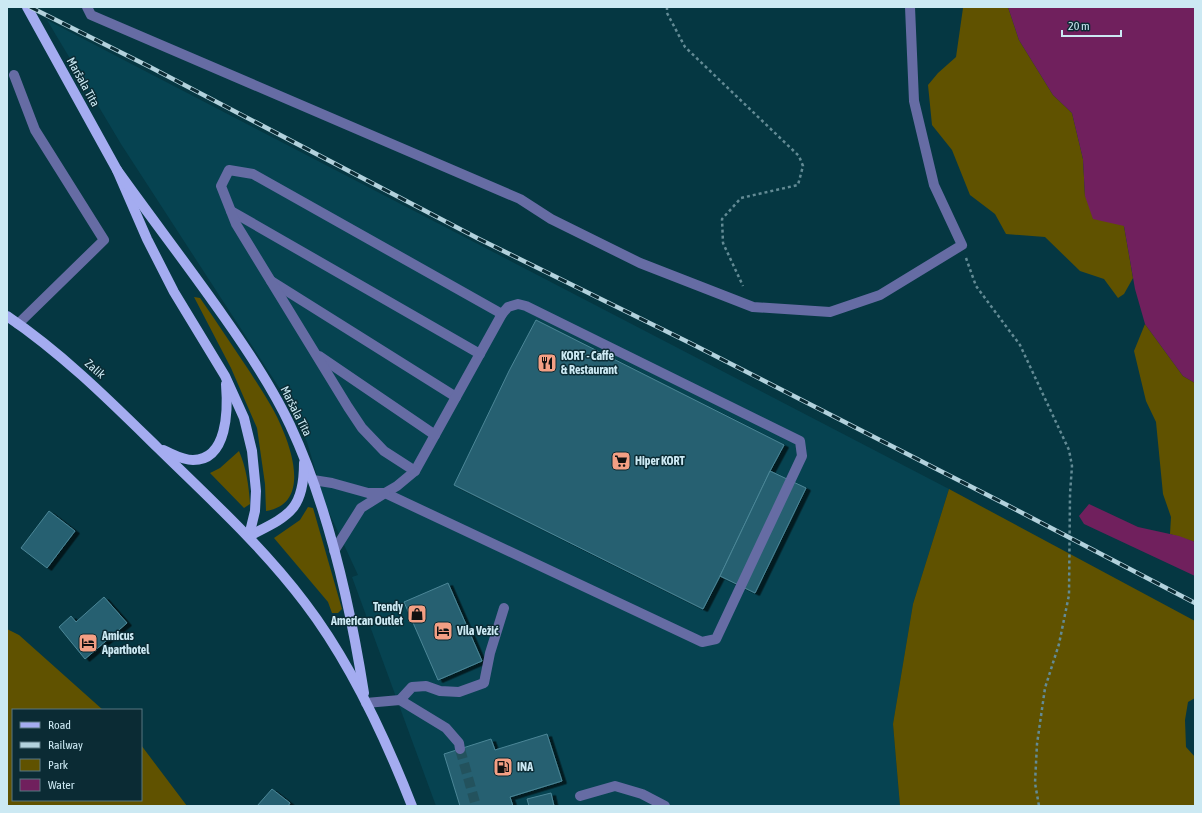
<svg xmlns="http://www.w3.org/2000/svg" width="1202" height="813" viewBox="0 0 1202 813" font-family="'Asap Condensed',sans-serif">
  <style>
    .built { fill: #064351 }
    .green { fill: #605200 }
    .water { fill: #70205d }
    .building { fill: #256171; stroke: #4c8697; filter: url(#shadow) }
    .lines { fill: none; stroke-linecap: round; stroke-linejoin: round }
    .minor-tunnel { stroke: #23525d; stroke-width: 10; stroke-dasharray: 10 5; stroke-linecap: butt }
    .path { stroke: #638b95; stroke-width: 2.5; stroke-dasharray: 3 3; stroke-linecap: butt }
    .minor { stroke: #666ca4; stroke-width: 10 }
    .major { stroke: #a4acf0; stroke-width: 10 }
    .rail-casing { stroke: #b2d1dc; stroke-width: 4.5 }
    .rail { stroke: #0b2b34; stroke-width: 3; stroke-dasharray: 9; stroke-linecap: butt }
    .labels { text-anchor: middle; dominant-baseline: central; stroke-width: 3; stroke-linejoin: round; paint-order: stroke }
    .street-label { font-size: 12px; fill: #cce9f3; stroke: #0b2b34 }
    .poi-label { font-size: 12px; font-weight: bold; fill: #cce9f3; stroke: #0b2b34; text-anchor: start }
  </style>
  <defs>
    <filter id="shadow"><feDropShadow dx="4.5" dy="2.5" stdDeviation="0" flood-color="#0009"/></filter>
  </defs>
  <rect width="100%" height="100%" fill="#053742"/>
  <polygon class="built" points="47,20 949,489 913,604 893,724 900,806 436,806 352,577 358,575 326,506 307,442 280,389 121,144"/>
  <g class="green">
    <polygon points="965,7 1008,7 1019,40 1053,95 1072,113 1083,159 1085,196 1124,226 1133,278 1124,294 1118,298 1104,279 1080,271 1045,237 1006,234 995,214 970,195 952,150 932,125 928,85 938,73 956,57 963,8"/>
    <path d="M194,297L200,298C217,322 233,347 250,372C262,391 276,411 284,433C295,460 306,505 266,511L265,484L257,428L231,368Z"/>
    <polygon points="1145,324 1183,376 1195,383 1195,542 1170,534 1171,517 1163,494 1156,422 1146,401 1134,351"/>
    <path d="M239,451C246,467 249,486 250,504L244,508L210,473L220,468Z"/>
    <polygon points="949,489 1195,621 1195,698 1188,702 1185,720 1186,747 1195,757 1195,806 900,806 893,724 913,604"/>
    <polygon points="308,507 313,508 342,609 338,613 332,613 328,602 274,538 300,520"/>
    <polygon points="7,629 19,635 103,710 13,710 13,800 141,800 141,745 187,806 7,806"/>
  </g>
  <g class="water">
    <polygon points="1008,7 1195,7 1195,383 1183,376 1145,324 1135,289 1124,226 1093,219 1085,196 1083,159 1072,113 1053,95 1019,40"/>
    <polygon points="1089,504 1138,527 1179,536 1195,542 1195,576 1084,524 1079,516"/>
  </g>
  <g class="building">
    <polygon points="536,320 784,445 770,471 720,576 703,609 454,485 509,371"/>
    <polygon points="770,471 806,488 755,593 720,576"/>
    <polygon points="49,511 75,531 47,568 21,548"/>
    <polygon points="448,583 482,661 438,680 404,602"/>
    <polygon points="104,597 127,623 85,659 59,627 71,616 76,622"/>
    <polygon points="547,734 562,781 510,797 513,806 460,806 444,754 491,739 495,750"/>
    <polygon points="272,789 290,803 288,806 257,806"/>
    <polygon points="551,793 554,806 529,806 527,799"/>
  </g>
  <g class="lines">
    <polyline class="minor-tunnel" points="460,749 476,806"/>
    <g class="path">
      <polyline points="667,7 667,13 685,47 799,156 803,166 798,185 741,198 722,219 723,243 743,286"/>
      <polyline points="966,258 976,286 1020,345 1069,450 1072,466 1070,494 1069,595 1059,644 1045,688 1037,744 1035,783 1039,806"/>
    </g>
    <g class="minor">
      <polyline points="87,7 91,15 520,199 551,219 640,263 753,307 830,312 880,295 962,245 934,185 914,101 910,7"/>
      <polyline points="14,75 35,130 104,240 18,324"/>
      <polyline points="231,211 480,354"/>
      <polyline points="271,281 456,397"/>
      <polygon points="518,304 526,306 800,441 802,456 716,639 702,642 385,493 397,486 415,471 502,314 508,307"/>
      <polyline points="319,356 435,435"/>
      <polyline points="415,471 384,451 362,428 348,407 236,224 221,186 229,170 253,174 502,314"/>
      <polyline points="313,480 332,483 368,493 385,493 361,508 334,551"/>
      <polyline points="400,700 412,687 426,686 440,691 459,692 484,683 490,653 504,608"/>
      <polyline points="366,703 400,700 446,728 459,743 460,749"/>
      <polyline points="580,796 615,786 642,794 665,806"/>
    </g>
    <g class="major">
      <polyline points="27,7 117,170 147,239 174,292 225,376 244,418 252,451 256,491 255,511 249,536"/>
      <path d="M117,170C152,219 189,267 224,317C248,351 272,387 290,425C328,506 350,604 364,693"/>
      <path d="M7,316C63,354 110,401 158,448C209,498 262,546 305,603C350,662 385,737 412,806"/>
      <path d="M163,450C173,454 182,460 193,460C228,460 228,409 226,384"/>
      <path d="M249,536C288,516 304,511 304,463"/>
    </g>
    <defs>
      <polyline id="rail" points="30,7 150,67 479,239 688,342 1007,505 1195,603"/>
    </defs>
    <use href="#rail" class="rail-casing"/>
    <use href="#rail" class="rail"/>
  </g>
  <defs>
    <symbol id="restaurant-square" viewBox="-11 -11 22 22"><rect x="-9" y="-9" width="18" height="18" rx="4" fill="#f39f84" stroke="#0b2b34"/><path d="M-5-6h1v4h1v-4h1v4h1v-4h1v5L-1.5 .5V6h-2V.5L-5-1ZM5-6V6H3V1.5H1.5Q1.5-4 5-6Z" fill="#111"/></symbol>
    <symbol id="supermarket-square" viewBox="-11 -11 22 22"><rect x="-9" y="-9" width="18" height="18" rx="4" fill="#f39f84" stroke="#0b2b34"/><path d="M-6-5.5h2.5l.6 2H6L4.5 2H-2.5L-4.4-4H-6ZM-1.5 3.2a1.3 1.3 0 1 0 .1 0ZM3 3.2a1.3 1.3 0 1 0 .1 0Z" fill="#111"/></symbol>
    <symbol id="shop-square" viewBox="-11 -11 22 22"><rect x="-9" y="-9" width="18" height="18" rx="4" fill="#f39f84" stroke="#0b2b34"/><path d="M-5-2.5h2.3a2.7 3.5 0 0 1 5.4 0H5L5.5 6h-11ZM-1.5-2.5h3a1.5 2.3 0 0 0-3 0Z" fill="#111"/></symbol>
    <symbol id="hotel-square" viewBox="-11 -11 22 22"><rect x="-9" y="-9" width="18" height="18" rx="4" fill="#f39f84" stroke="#0b2b34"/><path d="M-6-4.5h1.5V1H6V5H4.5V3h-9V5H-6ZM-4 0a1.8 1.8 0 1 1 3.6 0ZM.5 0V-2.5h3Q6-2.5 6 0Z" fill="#111"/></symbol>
    <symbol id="fuel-square" viewBox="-11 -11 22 22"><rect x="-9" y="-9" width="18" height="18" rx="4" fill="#f39f84" stroke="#0b2b34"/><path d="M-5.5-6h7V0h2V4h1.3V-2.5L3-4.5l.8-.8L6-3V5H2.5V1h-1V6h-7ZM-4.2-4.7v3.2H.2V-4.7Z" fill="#111"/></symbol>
  </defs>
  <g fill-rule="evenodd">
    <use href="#restaurant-square" x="536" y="352" width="22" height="22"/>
    <use href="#supermarket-square" x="610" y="450" width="22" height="22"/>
    <use href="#shop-square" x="406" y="603" width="22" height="22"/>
    <use href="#hotel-square" x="432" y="620" width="22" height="22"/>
    <use href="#hotel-square" x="77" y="632" width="22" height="22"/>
    <use href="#fuel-square" x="492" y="756" width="22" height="22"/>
  </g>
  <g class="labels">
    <g class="street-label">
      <text transform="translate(83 82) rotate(61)">Maršala Tita</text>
      <text transform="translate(95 369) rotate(42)">Zalik</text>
      <text transform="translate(296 411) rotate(63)">Maršala Tita</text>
    </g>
    <g class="poi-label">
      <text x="561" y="356">KORT - Caffe<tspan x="561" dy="14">&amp; Restaurant</tspan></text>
      <text x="635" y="461">Hiper KORT</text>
      <text x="403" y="607" text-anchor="end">Trendy<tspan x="403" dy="14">American Outlet</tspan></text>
      <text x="457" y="631">Vila Vežić</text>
      <text x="102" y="636">Amicus<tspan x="102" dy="14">Aparthotel</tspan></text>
      <text x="517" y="767">INA</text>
    </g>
  </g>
  <rect width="1202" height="813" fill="none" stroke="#cce9f3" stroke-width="16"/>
  <rect x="12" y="709" width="130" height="92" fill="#0b2b34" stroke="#587780"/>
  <rect x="20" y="722" width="20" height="6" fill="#a4acf0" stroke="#587780"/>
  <text x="48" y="729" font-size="12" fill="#cce9f3">Road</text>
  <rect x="20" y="742" width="20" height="6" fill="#b2d1dc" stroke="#587780"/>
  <text x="48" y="749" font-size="12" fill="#cce9f3">Railway</text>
  <rect x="20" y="759" width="20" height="12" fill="#605200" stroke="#587780"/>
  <text x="48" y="769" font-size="12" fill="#cce9f3">Park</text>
  <rect x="20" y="779" width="20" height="12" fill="#70205d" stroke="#587780"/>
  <text x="48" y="789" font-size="12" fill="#cce9f3">Water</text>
  <path d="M1062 30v6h59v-6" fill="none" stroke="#cce9f3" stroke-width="2"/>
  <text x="1068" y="30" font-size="12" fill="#cce9f3" stroke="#0b2b34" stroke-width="3" paint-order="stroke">20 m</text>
</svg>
